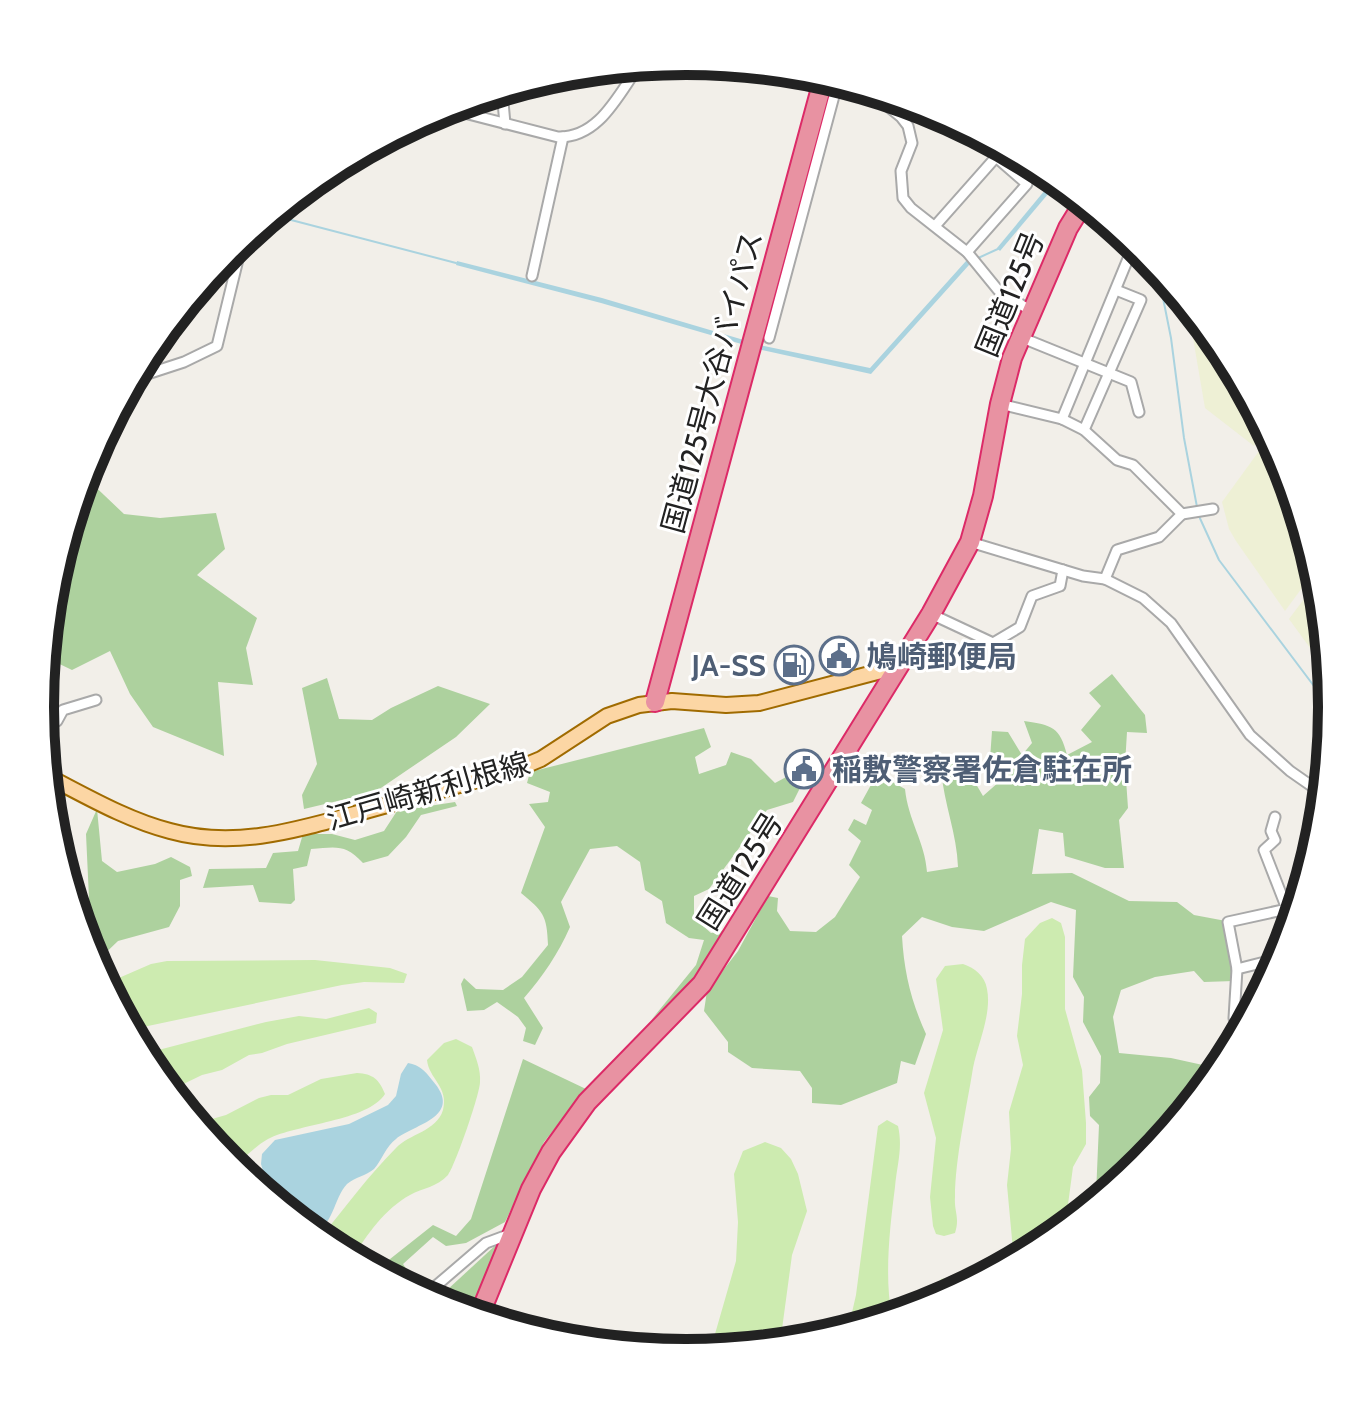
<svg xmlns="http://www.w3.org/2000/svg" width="1372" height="1414" viewBox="0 0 1372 1414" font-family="Cabin,'Noto Sans JP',sans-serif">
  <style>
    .farmland { fill: #eef0d5 }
    .grass { fill: #cdebb0 }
    .forest { fill: #add19e }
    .water { fill: #aad3df }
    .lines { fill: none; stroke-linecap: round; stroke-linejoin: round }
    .stream { stroke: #aad3df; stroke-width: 2 }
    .street-casing { stroke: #a9a9a9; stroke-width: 13 }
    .primary-casing { stroke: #a06b00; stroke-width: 18 }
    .highway-casing { stroke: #dc2a67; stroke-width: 22 }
    .street { stroke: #fff; stroke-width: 9 }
    .primary { stroke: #fcd6a4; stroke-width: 14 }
    .highway { stroke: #e892a2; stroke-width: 18 }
    .labels { text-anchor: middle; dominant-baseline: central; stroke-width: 6; stroke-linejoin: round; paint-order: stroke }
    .street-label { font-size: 30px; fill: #222; stroke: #fff }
    .service-label { font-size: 30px; font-weight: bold; fill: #4e5e75; stroke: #fff; text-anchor: start }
    .rim { fill: none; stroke: #222; stroke-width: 10 }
  </style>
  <rect width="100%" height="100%" fill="#f2efe9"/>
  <g class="farmland">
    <polygon points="1201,322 1223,348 1266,429 1254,446 1205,408 1193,338"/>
    <polygon points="1270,436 1283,460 1316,569 1285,611 1236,541 1229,529 1222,502"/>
    <polygon points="1319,579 1320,581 1329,674 1289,619"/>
  </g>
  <g class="grass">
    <polygon points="1052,918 1061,923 1065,937 1065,1009 1082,1070 1086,1123 1086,1144 1073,1167 1065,1227 1045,1244 1014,1261 1007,1185 1011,1149 1009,1112 1023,1065 1017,1036 1022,994 1022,965 1025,939 1040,923"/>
    <polygon points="315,960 390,968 407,974 404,983 364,982 342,985 129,1030 105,984 151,964 167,961"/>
    <path d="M963,964C975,968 985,976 987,989C992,1014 978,1043 973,1068C967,1106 955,1159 955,1197C954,1212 960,1217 955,1233L944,1236L936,1234L933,1226L930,1197L936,1138L924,1093L943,1030L936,979L945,966Z"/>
    <polygon points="369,1008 377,1013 376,1023 287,1044 262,1053 249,1055 222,1070 202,1075 169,1091 143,1054 266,1022 299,1016 326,1019"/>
    <path d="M456,1039L472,1047C476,1058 481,1070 480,1082C480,1094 455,1166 448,1175C437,1187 423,1188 410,1195C386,1208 366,1235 353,1258L320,1238C345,1208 368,1176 396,1148C409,1134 437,1131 443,1110C449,1087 429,1079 427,1060L444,1043Z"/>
    <path d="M357,1073C373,1074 379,1079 385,1094C368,1121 297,1124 268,1139C255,1146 245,1159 232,1166L191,1117L212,1119L226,1115L259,1098L271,1095H288L321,1079Z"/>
    <path d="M887,1120L898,1126C903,1148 897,1164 895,1187C890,1226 884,1277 892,1316L848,1330L856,1295L878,1126Z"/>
    <polygon points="765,1142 781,1148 791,1159 798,1174 807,1211 792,1255 780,1344 714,1350 713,1341 736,1261 738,1222 734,1174 743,1151"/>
    <polygon points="957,1276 969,1285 930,1305 929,1296 941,1279"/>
  </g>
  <g class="forest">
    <polygon points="84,476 124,514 160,518 216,513 225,549 197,575 257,618 246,648 253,685 218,682 224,756 153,727 130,694 110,651 72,670 45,657 53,581"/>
    <path d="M1112,674L1145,715L1147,733L1127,732L1125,765L1128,808L1119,820L1124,868H1105L1065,856L1063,833L1039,829L1032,874L1072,873L1129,901L1177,902L1194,915L1226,921L1234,981L1204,982L1194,971L1155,977L1121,990L1113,1017L1119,1053L1171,1058L1221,1069L1142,1164L1087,1210L1096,1194L1099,1125L1090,1116L1089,1097L1100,1083L1101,1056L1083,1022L1084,997L1073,977L1076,910L1051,902L984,931L952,927L922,917L902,936C904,972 911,1001 926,1034L915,1065L901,1061L897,1083L841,1105L812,1103V1088L800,1071L752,1068L728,1052V1042L704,1011L707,991L738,951L768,896L778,898L777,911L790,931L816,932L835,917L860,877L849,865L861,841L848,830L854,819L866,825L872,810L861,803L872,783L885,778L905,789C908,820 925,842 927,872L958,867C957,834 944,804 941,770L951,760L963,762L983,796L1000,781L990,759L992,731L1008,732L1022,755L1032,743L1024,721C1052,725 1060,727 1067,755L1092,742L1081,730L1101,706L1089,693Z"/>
    <polygon points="327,678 339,719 372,720 391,708 438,686 490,704 456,737 375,792 304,809 302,795 317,764 302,688"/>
    <path d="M704,728L711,747L695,757L699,774L726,765L731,752L751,759L775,783L790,775L803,782L793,802L767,810L709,889L694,896V918L711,933L725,930C712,967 681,992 652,1019L696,965L704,940L689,938L666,923L662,901L645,890L640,862L617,846L590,849L561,902L570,927C558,954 543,976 524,998L543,1028L535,1045L523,1041L526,1028L518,1017L497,1002L484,1010L467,1011L461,984L464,978L476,989L503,990L522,977L548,945C547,915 543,911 521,893L545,827L529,804L548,802L550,792L527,783L530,772Z"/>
    <path d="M455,802L457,806L421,815L406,837L388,856L363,863C345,844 337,847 311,849L307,866L293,869L295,900L291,904L259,902L253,885L203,888L209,869L266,868L273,853L298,851L303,834H332L355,840L384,831L397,811Z"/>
    <polygon points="97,809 102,861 117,872 155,864 171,857 190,867 192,876 180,880 180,906 169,927 118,941 94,964 82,932 87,921 89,898 86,834"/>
    <polygon points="523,1059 586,1089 544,1142 505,1222 466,1243 446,1246 433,1237 403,1264 424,1296 388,1277 385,1263 433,1225 456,1236 471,1219"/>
    <polygon points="498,1243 472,1314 434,1302"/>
  </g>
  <g class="water">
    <polygon points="1055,178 1058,181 1054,187 1000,251 997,248"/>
    <polygon points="978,256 979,260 969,265 871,374 762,350 601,303 456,265 457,261 602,298 764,346 870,368 966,261"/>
    <path d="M408,1063C420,1065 425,1071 432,1080C465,1117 414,1124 396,1139C386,1146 382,1160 374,1169C366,1176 355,1177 347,1184C334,1197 333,1229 312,1232L297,1219L291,1205L269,1191L261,1164L262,1154L275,1140L349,1124L388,1105L396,1096L401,1074Z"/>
  </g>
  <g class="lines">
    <g class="stream">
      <polyline points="272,215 456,263"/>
      <polyline points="976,259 1000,248"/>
      <polyline points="1157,268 1171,338 1184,438 1197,507"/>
      <polyline points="1198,514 1219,560 1332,710"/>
    </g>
    <defs>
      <g id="street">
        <polyline points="502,91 505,124"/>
        <polyline points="869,91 901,117 908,126 912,143 901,171 903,198 911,208 967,252 998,290 1031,311"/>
        <path d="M445,108L558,137C599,138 618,95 639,66"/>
        <polyline points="935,226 1004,148"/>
        <polyline points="967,252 1027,184 996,157"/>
        <polyline points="532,276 563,137"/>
        <polyline points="1020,337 1131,382 1139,412"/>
        <polyline points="769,338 838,81"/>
        <polyline points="132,379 184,362 217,346 243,239"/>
        <polyline points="1000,404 1062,419 1084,430 1117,460 1133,465 1182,514 1213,509"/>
        <polyline points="1062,419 1132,249"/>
        <polyline points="1084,430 1141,300 1116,290"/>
        <polyline points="970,542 1083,576 1105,579 1143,598 1171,623 1250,735 1290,771 1323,794"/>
        <polyline points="1105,579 1117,550 1159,537 1182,514"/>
        <polyline points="931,614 993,643 1020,627 1032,596 1060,586 1063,570"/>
        <polyline points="41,720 57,721 63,710 96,700"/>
        <polyline points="1275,817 1271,831 1275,840 1264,850 1287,909 1294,916"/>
        <polyline points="1313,854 1313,855"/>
        <polyline points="1237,969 1281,958"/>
        <polyline points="1246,1023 1234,1018 1237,969 1228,922 1287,909"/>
        <polyline points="437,1285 486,1243 513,1233"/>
      </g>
      <path id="primary" d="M47,776C86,796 127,820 170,831C238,850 303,828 369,810C418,796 468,783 517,769L541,759L607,716L639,705L672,701L726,705L759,703L900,666"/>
      <g id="highway">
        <polyline points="655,702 824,77"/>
        <polyline points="479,1316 531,1189 551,1152 587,1102 702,984 931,614 970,542 983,496 1000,404 1012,358 1068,228 1084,202"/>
      </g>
    </defs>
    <use href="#street" class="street-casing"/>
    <use href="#primary" class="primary-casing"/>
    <use href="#highway" class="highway-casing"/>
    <use href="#street" class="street"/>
    <use href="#primary" class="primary"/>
    <use href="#highway" class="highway"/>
  </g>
  <defs>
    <symbol id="civic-ring" viewBox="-11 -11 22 22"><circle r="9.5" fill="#fff" stroke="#5c6f8a" stroke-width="1.5"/><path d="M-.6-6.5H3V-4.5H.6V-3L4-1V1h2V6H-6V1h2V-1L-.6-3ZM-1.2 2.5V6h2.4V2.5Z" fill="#5c6f8a"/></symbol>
    <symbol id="fuel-ring" viewBox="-11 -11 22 22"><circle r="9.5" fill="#fff" stroke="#5c6f8a" stroke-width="1.5"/><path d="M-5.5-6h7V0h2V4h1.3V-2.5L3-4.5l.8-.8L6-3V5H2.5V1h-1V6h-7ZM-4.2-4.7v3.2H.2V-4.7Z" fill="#5c6f8a"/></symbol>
  </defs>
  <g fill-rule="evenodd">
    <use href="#civic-ring" x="817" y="634" width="44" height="44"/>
    <use href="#fuel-ring" x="772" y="643" width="44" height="44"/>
    <use href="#civic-ring" x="782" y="747" width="44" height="44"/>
  </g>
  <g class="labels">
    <g class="street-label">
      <text transform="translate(1010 294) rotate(-68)">国道125号</text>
      <text transform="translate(712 382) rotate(-75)">国道125号大谷バイパス</text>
      <text transform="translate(428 791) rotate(-16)">江戸崎新利根線</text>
      <text transform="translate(740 871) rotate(-58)">国道125号</text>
    </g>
    <g class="service-label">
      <text x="867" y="656">鳩崎郵便局</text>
      <text x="766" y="665" text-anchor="end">JA-SS</text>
      <text x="832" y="769">稲敷警察署佐倉駐在所</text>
    </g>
  </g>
  <path d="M0 0H1372V1414H0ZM54 707a632 632 0 1 1 1264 0a632 632 0 1 1-1264 0Z" fill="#fff" fill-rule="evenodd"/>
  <path class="rim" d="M54 707a632 632 0 1 1 1264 0a632 632 0 1 1-1264 0Z"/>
</svg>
